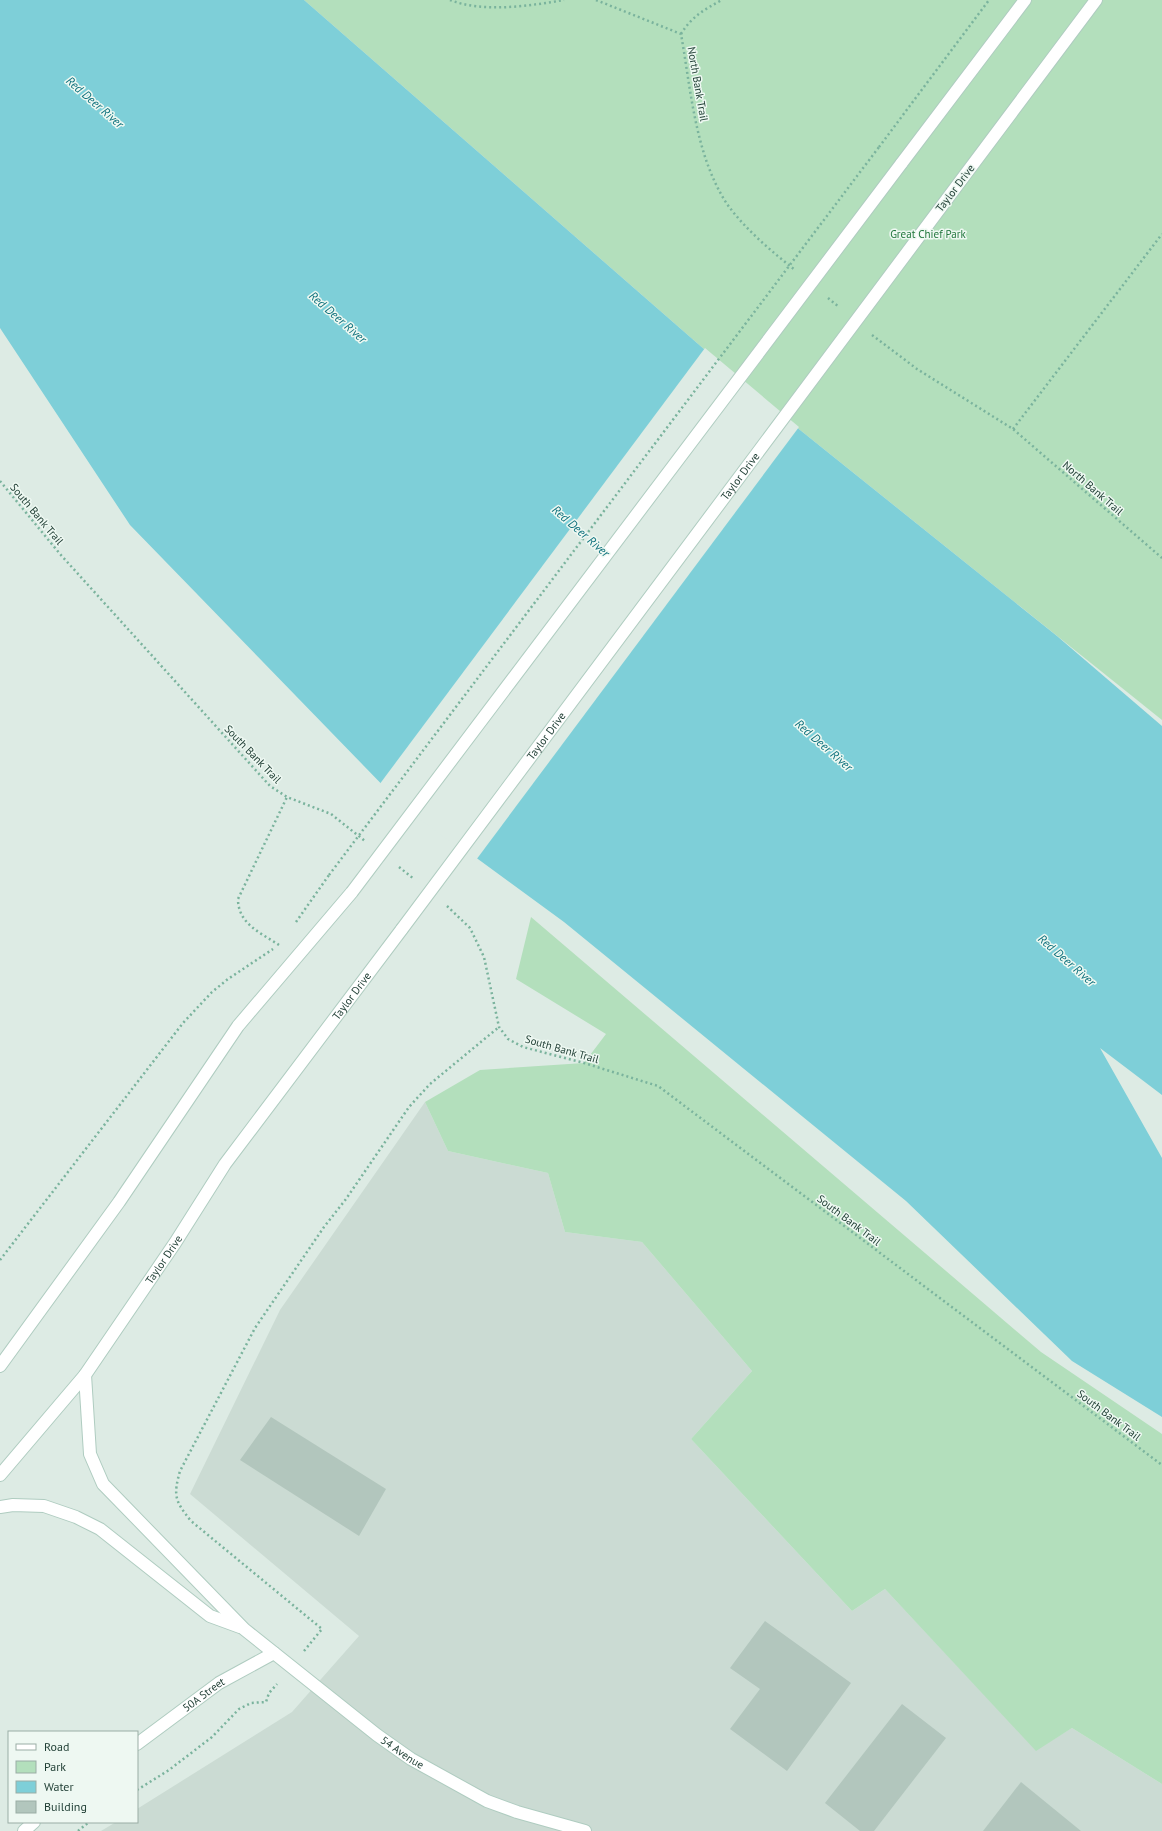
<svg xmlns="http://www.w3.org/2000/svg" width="1162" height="1831" viewBox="0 0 1162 1831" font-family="'PT Sans',sans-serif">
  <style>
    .built { fill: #cbdbd3 }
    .green { fill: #b3dfbc }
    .water { fill: #7ecfd8 }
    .pier { fill: #ddebe4 }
    .building { fill: #b2c6bd }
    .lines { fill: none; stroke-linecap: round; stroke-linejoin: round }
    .secondary-casing { stroke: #afccc0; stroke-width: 14 }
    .path { stroke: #7ab39d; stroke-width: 2.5; stroke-dasharray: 2 3; stroke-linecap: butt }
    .secondary { stroke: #fff; stroke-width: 12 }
    .secondary-bridge-casing { stroke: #afccc0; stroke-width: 14; stroke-linecap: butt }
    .path-bridge { stroke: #7ab39d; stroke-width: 2.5; stroke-dasharray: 2 3; stroke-linecap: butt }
    .secondary-bridge { stroke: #fff; stroke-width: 12 }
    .labels { text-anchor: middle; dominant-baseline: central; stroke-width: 3; stroke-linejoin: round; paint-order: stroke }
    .street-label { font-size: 11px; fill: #1d3c32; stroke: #eef8f2 }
    .park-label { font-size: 11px; fill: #23783e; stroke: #eef8f2 }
    .water-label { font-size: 12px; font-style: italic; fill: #11737e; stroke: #eef8f2 }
  </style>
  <rect width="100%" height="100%" fill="#ddebe4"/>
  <polygon class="built" points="425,1102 448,1151 548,1173 565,1232 642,1242 752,1371 691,1439 852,1611 885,1589 1036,1750 1072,1728 1162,1784 1162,1831 101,1831 116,1822 137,1822 137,1809 292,1712 359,1636 190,1494 280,1310"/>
  <g class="green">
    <polygon points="304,0 1162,0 1162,720 760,398"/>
    <polygon points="531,917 1041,1352 1162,1434 1162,1784 1072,1728 1036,1751 885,1589 852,1611 691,1439 752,1371 642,1242 565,1232 548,1173 448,1151 425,1102 480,1070 584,1063 606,1034 516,979"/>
  </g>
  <polygon class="water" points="0,0 304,0 760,398 1057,636 1162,726 1162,1095 1100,1048 1162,1158 1162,1417 1072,1361 906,1201 564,922 396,799 130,525 0,328"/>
  <polygon class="pier" points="705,348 799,427 476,860 394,801 379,785"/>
  <g class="building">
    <polygon points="271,1417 386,1489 359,1536 240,1460"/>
    <polygon points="765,1621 851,1683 787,1771 730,1729 760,1689 730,1668"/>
    <polygon points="902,1704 946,1738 874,1831 860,1831 825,1803"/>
    <polygon points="1021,1782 1081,1831 983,1831"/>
  </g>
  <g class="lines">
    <defs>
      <g id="secondary">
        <polyline points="901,164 1025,0"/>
        <polyline points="947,199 1096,0"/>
        <polyline points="0,1366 119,1202 238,1026 352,892"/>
        <path id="s1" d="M85,1375L90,1454L103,1484L244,1629L377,1735L411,1759L487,1801L517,1812L585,1831"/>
        <path id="s2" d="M0,1475L85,1375L175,1243L225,1164L402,929"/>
        <polyline points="0,1507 13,1505 44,1506 76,1517 100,1529 210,1616 240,1627"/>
        <path id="s3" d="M137,1744L219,1683L274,1653"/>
        <polyline points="24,1831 34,1822"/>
      </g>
    </defs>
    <use href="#secondary" class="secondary-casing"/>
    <g class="path">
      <path d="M450,0C483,13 529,6 564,0"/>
      <path d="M596,0L681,34C691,90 695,155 727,204C745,229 771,251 795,270"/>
      <path d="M681,34C691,17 705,9 722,0"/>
      <polyline points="879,147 989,0"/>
      <polyline points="828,298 839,307"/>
      <polyline points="872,335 917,369 1013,429 1162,558"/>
      <polyline points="1013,429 1162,234"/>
      <polyline points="0,481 60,554 270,786 287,797 331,814 365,841"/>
      <polyline points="399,867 414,879"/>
      <polyline points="447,906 470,928 484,957 499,1027 508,1039 523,1047 584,1063 658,1086 1162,1465"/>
      <polyline points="296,922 329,875"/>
      <path d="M279,945C261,933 238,924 238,899L287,797"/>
      <polyline points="0,1260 183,1023 212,992 228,979 273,949"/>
      <path d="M304,1651L322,1629L191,1521C175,1501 173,1496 180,1471L255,1328L324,1227L346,1199L409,1107L430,1084L499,1027"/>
      <polyline points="137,1790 169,1770 212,1737 239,1709 251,1703 266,1702 269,1693 277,1684"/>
      <polyline points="78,1831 89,1822"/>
    </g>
    <use href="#secondary" class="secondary"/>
    <defs>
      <g id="secondary-bridge">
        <polyline points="352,892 901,164"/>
        <path id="s4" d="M402,929L947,199"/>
      </g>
    </defs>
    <use href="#secondary-bridge" class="secondary-bridge-casing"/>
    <polyline class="path-bridge" points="329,875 879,147"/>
    <use href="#secondary-bridge" class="secondary-bridge"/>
  </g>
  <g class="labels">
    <g class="street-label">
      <text transform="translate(698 84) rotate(80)">North Bank Trail</text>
      <text transform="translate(955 188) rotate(-53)">Taylor Drive</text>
      <text stroke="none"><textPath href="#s4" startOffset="565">Taylor Drive</textPath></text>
      <text transform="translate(1093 488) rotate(41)">North Bank Trail</text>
      <text transform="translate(37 514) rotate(50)">South Bank Trail</text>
      <text stroke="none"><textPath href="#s4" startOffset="241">Taylor Drive</textPath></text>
      <text transform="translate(253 754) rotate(46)">South Bank Trail</text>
      <text stroke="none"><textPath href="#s2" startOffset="595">Taylor Drive</textPath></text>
      <text transform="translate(562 1049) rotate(16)">South Bank Trail</text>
      <text transform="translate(849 1220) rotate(37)">South Bank Trail</text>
      <text stroke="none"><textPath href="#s2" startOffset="271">Taylor Drive</textPath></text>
      <text transform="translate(1109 1415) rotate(37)">South Bank Trail</text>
      <text stroke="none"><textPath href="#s3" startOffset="83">50A Street</textPath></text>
      <text stroke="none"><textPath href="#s1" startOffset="515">54 Avenue</textPath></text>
    </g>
    <g class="park-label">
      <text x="928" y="234">Great Chief Park</text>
    </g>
    <g class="water-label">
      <text transform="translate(95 102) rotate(41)">Red Deer River</text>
      <text transform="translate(338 317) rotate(41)">Red Deer River</text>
      <text transform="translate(581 531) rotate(41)">Red Deer River</text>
      <text transform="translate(824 745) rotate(41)">Red Deer River</text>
      <text transform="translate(1067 960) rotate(41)">Red Deer River</text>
    </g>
  </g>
  <rect x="8" y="1731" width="130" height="92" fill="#eef8f2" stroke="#9aada5"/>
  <rect x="16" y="1744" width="20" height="6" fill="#ffffff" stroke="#9aada5"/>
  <text x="44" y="1751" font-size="12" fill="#1d3c32">Road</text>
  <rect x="16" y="1761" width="20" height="12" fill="#b3dfbc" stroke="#9aada5"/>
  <text x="44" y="1771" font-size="12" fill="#1d3c32">Park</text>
  <rect x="16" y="1781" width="20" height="12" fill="#7ecfd8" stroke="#9aada5"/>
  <text x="44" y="1791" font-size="12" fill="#1d3c32">Water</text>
  <rect x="16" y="1801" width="20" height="12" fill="#b2c6bd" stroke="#9aada5"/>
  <text x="44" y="1811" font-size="12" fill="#1d3c32">Building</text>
</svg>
